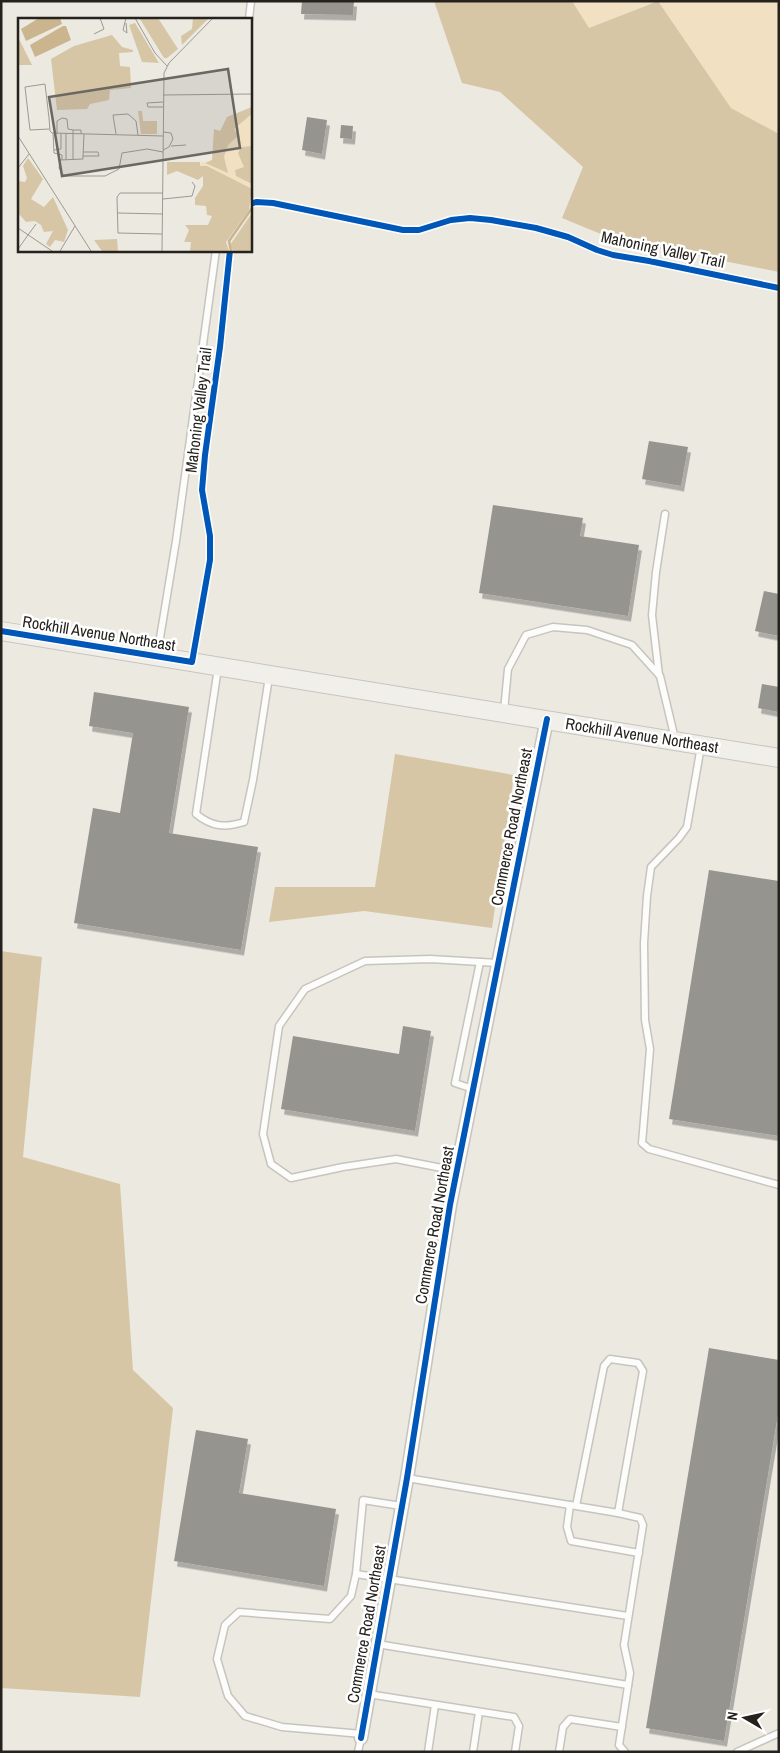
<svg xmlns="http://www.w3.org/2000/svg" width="780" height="1753" viewBox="0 0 780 1753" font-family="'Archivo Narrow',sans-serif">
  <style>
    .green { fill: #f1e0c2 }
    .forest { fill: #d7c6a6 }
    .building { fill: #96948e; filter: url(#shadow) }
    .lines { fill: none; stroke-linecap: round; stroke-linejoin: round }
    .lane-casing { stroke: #c7c4be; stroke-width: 9 }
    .street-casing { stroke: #c7c4be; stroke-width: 15 }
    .secondary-casing { stroke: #c7c4be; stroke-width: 20 }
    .lane { stroke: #fcfcfa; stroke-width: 6 }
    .street { stroke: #fcfcfa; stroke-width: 12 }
    .secondary { stroke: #f1efea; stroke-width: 18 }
    .cycleway-casing { stroke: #fff; stroke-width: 9 }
    .cycleway { stroke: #0057b8; stroke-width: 6 }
    .labels { text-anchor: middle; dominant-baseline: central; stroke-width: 5; stroke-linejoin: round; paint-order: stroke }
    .street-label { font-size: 16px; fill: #25221d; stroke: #fff }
    .inset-river { fill: none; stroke: #cab58f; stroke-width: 2.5 }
    .inset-road { fill: none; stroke: #9c9993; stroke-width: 1 }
    .view { fill: #6b6862; fill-opacity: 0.15; stroke: #6b6862; stroke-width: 2.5 }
    .inset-edge { fill: none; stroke: #25221d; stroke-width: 2.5 }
  </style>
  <defs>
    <filter id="shadow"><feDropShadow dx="3" dy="5.5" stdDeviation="0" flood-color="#0004"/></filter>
  </defs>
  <rect width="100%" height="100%" fill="#ece9e1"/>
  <g class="green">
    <polygon points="572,1 656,1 589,28"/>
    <polygon points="658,1 779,1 779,134 731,108"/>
  </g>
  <g class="forest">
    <polygon points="434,1 572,1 589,28 658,1 731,108 779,134 779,272 613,239 562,218 583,167 500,92 462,83"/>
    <polygon points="395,754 514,775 492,928 364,911 269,922 275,887 375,887"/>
    <polygon points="1,951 42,957 23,1157 120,1184 133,1370 173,1408 140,1697 1,1688"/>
  </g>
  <g class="building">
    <polygon points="302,1 354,1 353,15 301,14"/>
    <polygon points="307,117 327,120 322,154 302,150"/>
    <polygon points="341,125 353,126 352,139 340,138"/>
    <polygon points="649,441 688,447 681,486 642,479"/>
    <polygon points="493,505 583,518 580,536 639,545 628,616 479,593"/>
    <polygon points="764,591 779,594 779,636 755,631"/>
    <polygon points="762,684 779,687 778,712 758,708"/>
    <polygon points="94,692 189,707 169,833 258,847 241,950 74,923 93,808 120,813 133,733 89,726"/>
    <polygon points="709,870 779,881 779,1136 669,1119"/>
    <polygon points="403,1026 431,1031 415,1131 281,1109 293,1036 399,1054"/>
    <polygon points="709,1348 779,1360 779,1408 724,1741 646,1728"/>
    <polygon points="196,1430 248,1439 239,1493 336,1509 324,1586 174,1561"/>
  </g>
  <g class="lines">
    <defs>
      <g id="lane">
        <polyline points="249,19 251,1"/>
        <polyline points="157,656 176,541 216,250"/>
        <path d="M218,668L196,814C212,827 225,828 244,822L253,780L269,677"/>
        <polyline points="659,675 652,615 656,572 665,514"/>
        <polyline points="504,711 508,669 526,635 553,627 587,630 632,645 660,676 675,739"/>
        <polyline points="701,746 687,827 679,838 651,867 647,896 644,943 645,1020 650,1049 642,1143 649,1149 779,1185"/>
        <polyline points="473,1089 455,1083 480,962"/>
        <polyline points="457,1171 396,1159 343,1167 291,1178 271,1164 263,1134 279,1026 305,989 365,961 430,959 498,963"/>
        <polyline points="407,1478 618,1513 643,1371 638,1363 610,1359 604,1366 576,1506"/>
        <polyline points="570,1505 567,1527 571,1541 639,1553"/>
        <polyline points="401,1506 363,1500 356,1574 628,1616"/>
        <polyline points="618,1513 640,1518 643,1525 624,1645 630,1673 619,1745 625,1752"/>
        <polyline points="356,1574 351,1596 330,1619 239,1612 225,1625 217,1659 228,1696 245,1716 282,1727 362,1734"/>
        <polyline points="377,1644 628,1685"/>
        <polyline points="368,1694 514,1717 519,1726 515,1752"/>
        <polyline points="358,1752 361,1738"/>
        <polyline points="428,1752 435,1705"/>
        <polyline points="473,1752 479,1712"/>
        <polyline points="559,1752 563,1727 570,1719 622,1727"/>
        <polyline points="737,1752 779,1733"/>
      </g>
      <polyline id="street" points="361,1738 407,1478 450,1205 547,719"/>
      <polyline id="secondary" points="1,631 779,758"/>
    </defs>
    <use href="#lane" class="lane-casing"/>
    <use href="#street" class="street-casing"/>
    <use href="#secondary" class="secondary-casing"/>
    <use href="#lane" class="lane"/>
    <use href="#street" class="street"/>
    <use href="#secondary" class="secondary"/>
    <defs>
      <g id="cycleway">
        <polyline points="250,204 256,202 273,203 403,230 419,230 451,220 470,218 491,220 536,228 568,237 597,250 613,255 649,261 779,288"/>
        <polyline points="1,631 192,662 210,560 210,536 202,490 205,455 220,347 230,250"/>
        <polyline points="361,1738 407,1478 450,1205 547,719"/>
      </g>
    </defs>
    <use href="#cycleway" class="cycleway-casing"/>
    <use href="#cycleway" class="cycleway"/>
  </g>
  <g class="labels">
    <g class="street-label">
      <text transform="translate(663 249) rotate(12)">Mahoning Valley Trail</text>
      <text transform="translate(198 410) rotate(-83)">Mahoning Valley Trail</text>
      <text transform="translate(99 633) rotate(9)">Rockhill Avenue Northeast</text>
      <text transform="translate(642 735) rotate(9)">Rockhill Avenue Northeast</text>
      <text transform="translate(511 827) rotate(-79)">Commerce Road Northeast</text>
      <text transform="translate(434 1225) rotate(-80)">Commerce Road Northeast</text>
      <text transform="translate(366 1624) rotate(-80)">Commerce Road Northeast</text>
    </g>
  </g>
  <g transform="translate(18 18)">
    <rect width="234" height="234" fill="#ece9e1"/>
    <path d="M234,97V128L223,129L220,134L226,149L218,158L234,166V171L182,148L183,143L195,148L206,139L210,127L220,118L216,111Z" fill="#f1e0c2"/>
    <path d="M140,0L160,31L149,40H146L122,1ZM175,0H191L164,27L163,18L174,11ZM117,5L141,45L124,44L111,7ZM94,17L104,29L115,32V34L101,35L102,48L112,49L113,70L92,72L91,82L72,86L69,91L39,92L33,41L56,28ZM0,19L14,47H0ZM234,89V96L216,111L220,118L210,127L206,139L210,155L187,145L194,142L196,111L202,113L209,99ZM120,93H124L125,103H139V116H123ZM234,128V166L218,158L217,152L226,149L220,135L223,129ZM10,140L25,161L13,181L26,189L35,179L50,212L46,224L37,222L32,229L28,226L35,213L26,214L23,207L17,203L8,204L0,195V163L7,164L9,160L5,148ZM149,144H182V148H189L234,171L231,192L208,224L211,233H172L173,224H166L171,212L167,207H190L194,198L189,197L188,188L177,187V180L185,168V158L180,162L159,153L149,157ZM234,195V233H215L212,227ZM99,221L100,233H84L76,222Z" fill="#d7c6a6"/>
    <path d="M21,0H42L44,6L8,23L3,11ZM45,8H48L53,22L17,39L12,27Z" fill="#cab58f"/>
    <path class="inset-river" d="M213,233L211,223L234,190"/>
    <path class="inset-road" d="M117,0L137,35L149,48M108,5L109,15L105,12L108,0M76,16L86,11L82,0M145,77L234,76M145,89H130L129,85L145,84M31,111L12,112L7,69L27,66L31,100L32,113L34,115L145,118M35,115L36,135L44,137V142M39,116V103L44,100L49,101L50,111L55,112M98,116L95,97L110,96L118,103L120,117M0,118L73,233M153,128L168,127M36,132L43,131V116M145,132L151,129L155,121L153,115L145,114M65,134H80L81,138H65L66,116M65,138V141L42,142L41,150L46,158H87L101,151L104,135L129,131L145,134M55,141V112H63V116M48,142V116M0,150L11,136M145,181L174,178L177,168L174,164M100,195L145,196M0,210L34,233M144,216L100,215L99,179L102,175H145M0,231L18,206M42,233L57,208M144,233L146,55L151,45L195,0"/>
    <path class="view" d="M210,51L222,130L44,158L31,79Z"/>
    <rect width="234" height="234" class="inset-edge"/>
  </g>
  <rect width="780" height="1753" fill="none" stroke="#25221d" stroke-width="5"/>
  <g transform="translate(745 1718) rotate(279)" stroke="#ffffff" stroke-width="4" paint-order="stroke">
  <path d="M0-4L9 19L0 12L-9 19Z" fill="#25221d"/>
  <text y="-8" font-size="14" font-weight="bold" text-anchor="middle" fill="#25221d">N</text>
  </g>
</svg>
